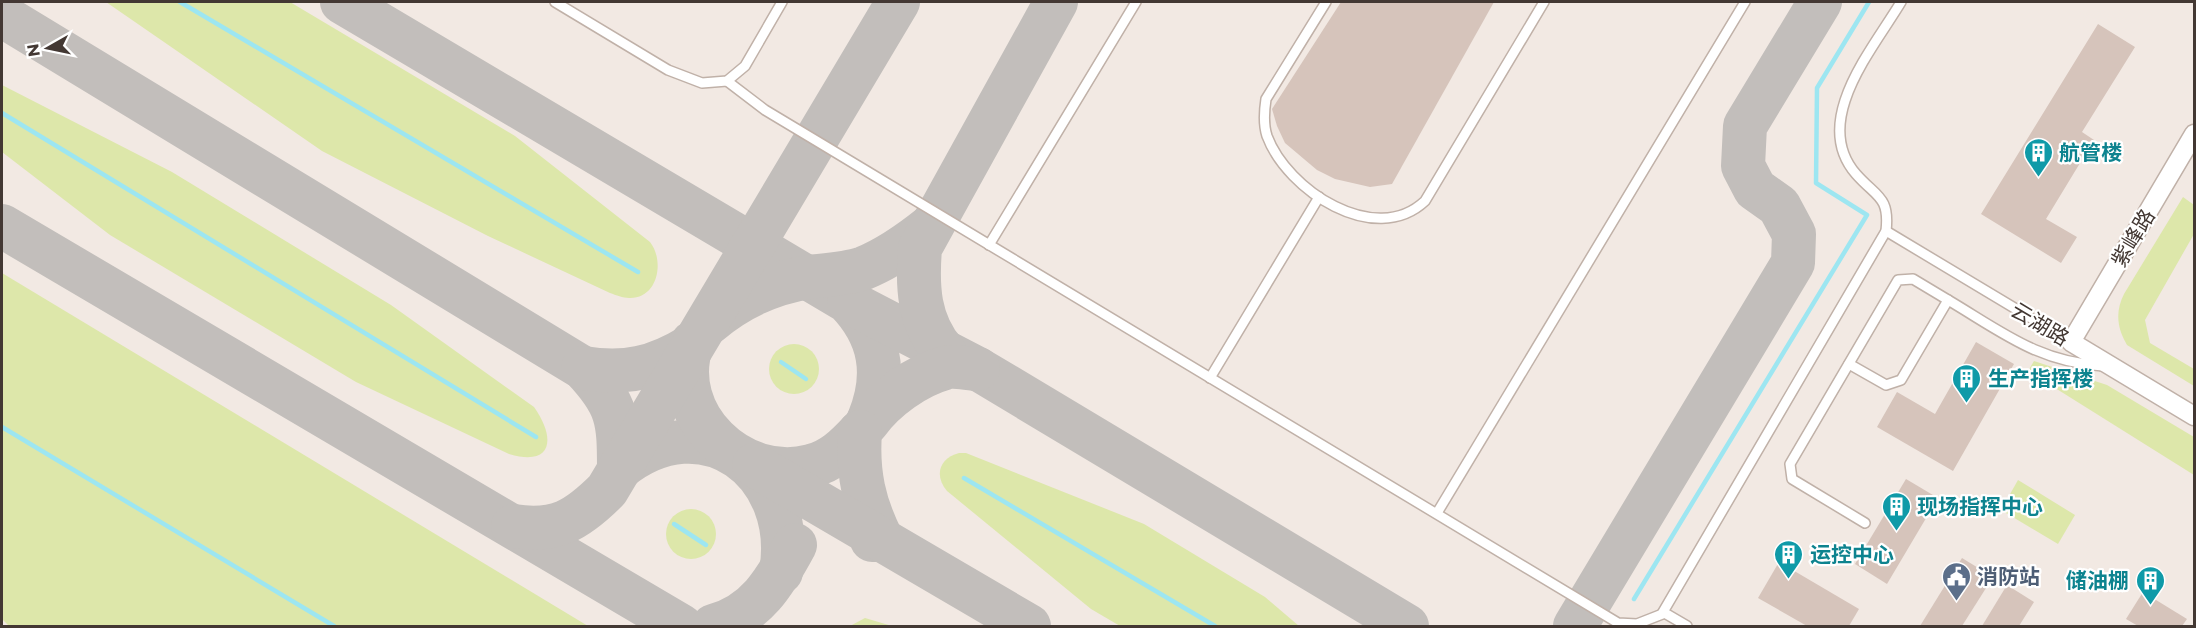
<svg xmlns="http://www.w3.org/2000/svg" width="2196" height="628" viewBox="0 0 2196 628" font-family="Montserrat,'Noto Sans SC',sans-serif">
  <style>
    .green { fill: #dde7aa }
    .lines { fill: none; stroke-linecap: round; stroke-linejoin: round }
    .stream { stroke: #9de6f1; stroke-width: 4.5 }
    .taxiway { stroke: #c2bebb; stroke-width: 44 }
    .building { fill: #d6c4bb }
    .lane-casing { stroke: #c0b1a8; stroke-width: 12 }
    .street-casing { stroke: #c0b1a8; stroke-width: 21 }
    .lane { stroke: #fff; stroke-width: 9 }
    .street { stroke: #fff; stroke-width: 18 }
    .labels { text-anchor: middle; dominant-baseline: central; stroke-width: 4.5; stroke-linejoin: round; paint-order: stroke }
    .culture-label { font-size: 21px; font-weight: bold; fill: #0d838f; stroke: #fff; text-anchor: start }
    .street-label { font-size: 21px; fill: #433833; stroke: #fff }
    .service-label { font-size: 21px; font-weight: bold; fill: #4e5e75; stroke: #fff; text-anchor: start }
  </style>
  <rect width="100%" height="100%" fill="#f2e9e3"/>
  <g class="green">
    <path d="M106,2H290L515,136L650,242C665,261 658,299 629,298C623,298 616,295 610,293L488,236L322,151Z"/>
    <path d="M2,85L172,172L391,305L534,407C556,438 553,467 509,454L356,382L110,235L2,152Z"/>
    <path d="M2183,197L2194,205V234L2145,320L2150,343L2194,369V386L2127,345C2117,328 2115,312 2124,294Z"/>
    <polygon points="2,273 588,626 9,626 2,619"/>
    <circle cx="794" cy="369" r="25"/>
    <polygon points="2034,361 2107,385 2194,437 2194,475 2028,371"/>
    <path d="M959,453H966L1144,524L1265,597L1299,626H1120L1091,609L947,491C934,476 939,458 959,453Z"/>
    <polygon points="2018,480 2075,515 2058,544 2001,510"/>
    <circle cx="691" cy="534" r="25"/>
    <polygon points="865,618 892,626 850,626"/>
  </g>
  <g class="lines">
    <g class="stream">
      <polyline points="180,2 638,272"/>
      <polyline points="2,113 536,437"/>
      <polyline points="781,362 806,379"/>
      <polyline points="2,427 334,626"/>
      <polyline points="964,478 1215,626"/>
      <polyline points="674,524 706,545"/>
      <polyline points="1634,599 1867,215 1816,183 1817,88 1869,2"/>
    </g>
    <g class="taxiway">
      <path d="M342,2L847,301C881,336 887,375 869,419"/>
      <path d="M2,13L6,18L583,368C618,405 619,420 619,469C704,400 798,472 781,572"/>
      <polyline points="2,226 681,626"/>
      <polyline points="849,302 978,369 1407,626"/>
      <path d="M709,323C737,299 772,283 809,277C827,275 847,274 864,268C889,258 911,242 931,226"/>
      <path d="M692,343C667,415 741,485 811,466C832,461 846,447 860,432"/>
      <path d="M945,353C918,322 917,286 920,248L1056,2"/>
      <path d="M583,368C625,375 655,368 691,346"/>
      <path d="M867,423C884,399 916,376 945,368C954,365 968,369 978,369"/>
      <path d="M860,432C857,473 864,504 882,540H872"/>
      <polyline points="754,465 1029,626"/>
      <path d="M513,526C556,533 577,520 607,490L898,2"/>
      <path d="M713,626C756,615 775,582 795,545"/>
      <polyline points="1575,626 1793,263 1794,234 1779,206 1755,189 1743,166 1745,126 1820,2"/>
    </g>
  </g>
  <g class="building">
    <polygon points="1341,2 1494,2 1392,184 1370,187 1335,179 1317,170 1285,143 1277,126 1272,109"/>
    <polygon points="2098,24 2135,47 2082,132 2094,140 2046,219 2077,237 2061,263 1981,214"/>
    <polygon points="1976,342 2014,364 1953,471 1877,427 1897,392 1935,414"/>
    <polygon points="1906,479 1938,498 1887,584 1855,564"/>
    <polygon points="1962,558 1993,577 1962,626 1920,626"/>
    <polygon points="1779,562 1859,609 1849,626 1807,626 1758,598"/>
    <polygon points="2007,585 2034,602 2019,626 1982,626"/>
    <polygon points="2143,592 2187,619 2182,626 2138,626 2126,619"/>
  </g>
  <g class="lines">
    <defs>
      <g id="lane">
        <polyline points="555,2 668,70 702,83 727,81 745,66 782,2"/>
        <path d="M1326,2L1266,99C1264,112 1263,124 1267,136C1287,190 1375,248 1425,201L1544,2"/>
        <polyline points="727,81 765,110 815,140 1618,623 1637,624 1665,613"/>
        <polyline points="1886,231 2071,342"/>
        <polyline points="989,245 1136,2"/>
        <path d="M1849,364L1886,385L1901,380L1948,300C2002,332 2038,362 2103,366"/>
        <polyline points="1210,378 1319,197"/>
        <polyline points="1437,513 1745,2"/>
        <polyline points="1865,523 1792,479 1790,464 1898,280 1913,279 1948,300"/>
        <path d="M1687,626L1663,612L1886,231C1890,196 1876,197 1856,174C1810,121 1873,49 1901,2"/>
      </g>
      <polyline id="street" points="2194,134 2071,342 2194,416"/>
    </defs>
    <use href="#lane" class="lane-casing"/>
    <use href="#street" class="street-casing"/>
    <use href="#lane" class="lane"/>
    <use href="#street" class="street"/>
  </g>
  <defs>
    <symbol id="building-pin" viewBox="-11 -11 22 30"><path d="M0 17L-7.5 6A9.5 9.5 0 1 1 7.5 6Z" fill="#0f9aa8" stroke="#fff"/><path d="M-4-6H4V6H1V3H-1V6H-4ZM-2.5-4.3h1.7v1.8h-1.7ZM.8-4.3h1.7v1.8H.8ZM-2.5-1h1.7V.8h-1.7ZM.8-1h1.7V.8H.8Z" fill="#fff"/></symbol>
    <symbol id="civic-pin" viewBox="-11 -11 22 30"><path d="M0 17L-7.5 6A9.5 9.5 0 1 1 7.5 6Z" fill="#5c6f8a" stroke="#fff"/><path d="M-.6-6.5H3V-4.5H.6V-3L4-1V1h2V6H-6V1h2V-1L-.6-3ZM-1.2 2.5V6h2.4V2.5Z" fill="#fff"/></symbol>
  </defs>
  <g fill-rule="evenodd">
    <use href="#building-pin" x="2022" y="136" width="33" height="45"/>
    <use href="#building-pin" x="1950" y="362" width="33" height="45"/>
    <use href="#building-pin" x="1880" y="490" width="33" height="45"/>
    <use href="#building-pin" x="1772" y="538" width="33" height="45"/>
    <use href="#civic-pin" x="1940" y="560" width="33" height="45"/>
    <use href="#building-pin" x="2134" y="564" width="33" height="45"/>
  </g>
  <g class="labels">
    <g class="culture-label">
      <text x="2059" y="152">航管楼</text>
      <text x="1988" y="378">生产指挥楼</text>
      <text x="1917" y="506">现场指挥中心</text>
      <text x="1810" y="554">运控中心</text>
      <text x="2129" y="580" text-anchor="end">储油棚</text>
    </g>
    <g class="street-label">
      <text transform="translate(2133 238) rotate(-59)">紫峰路</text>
      <text transform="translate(2040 324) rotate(31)">云湖路</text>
    </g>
    <g class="service-label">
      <text x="1977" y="576">消防站</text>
    </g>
  </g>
  <rect width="2196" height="628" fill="none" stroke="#433833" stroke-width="6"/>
  <g transform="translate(48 48) rotate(261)" stroke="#ffffff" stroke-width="4.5" paint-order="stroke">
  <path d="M0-4.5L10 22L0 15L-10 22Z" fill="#433833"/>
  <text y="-9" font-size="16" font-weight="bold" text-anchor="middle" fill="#433833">N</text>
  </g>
</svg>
